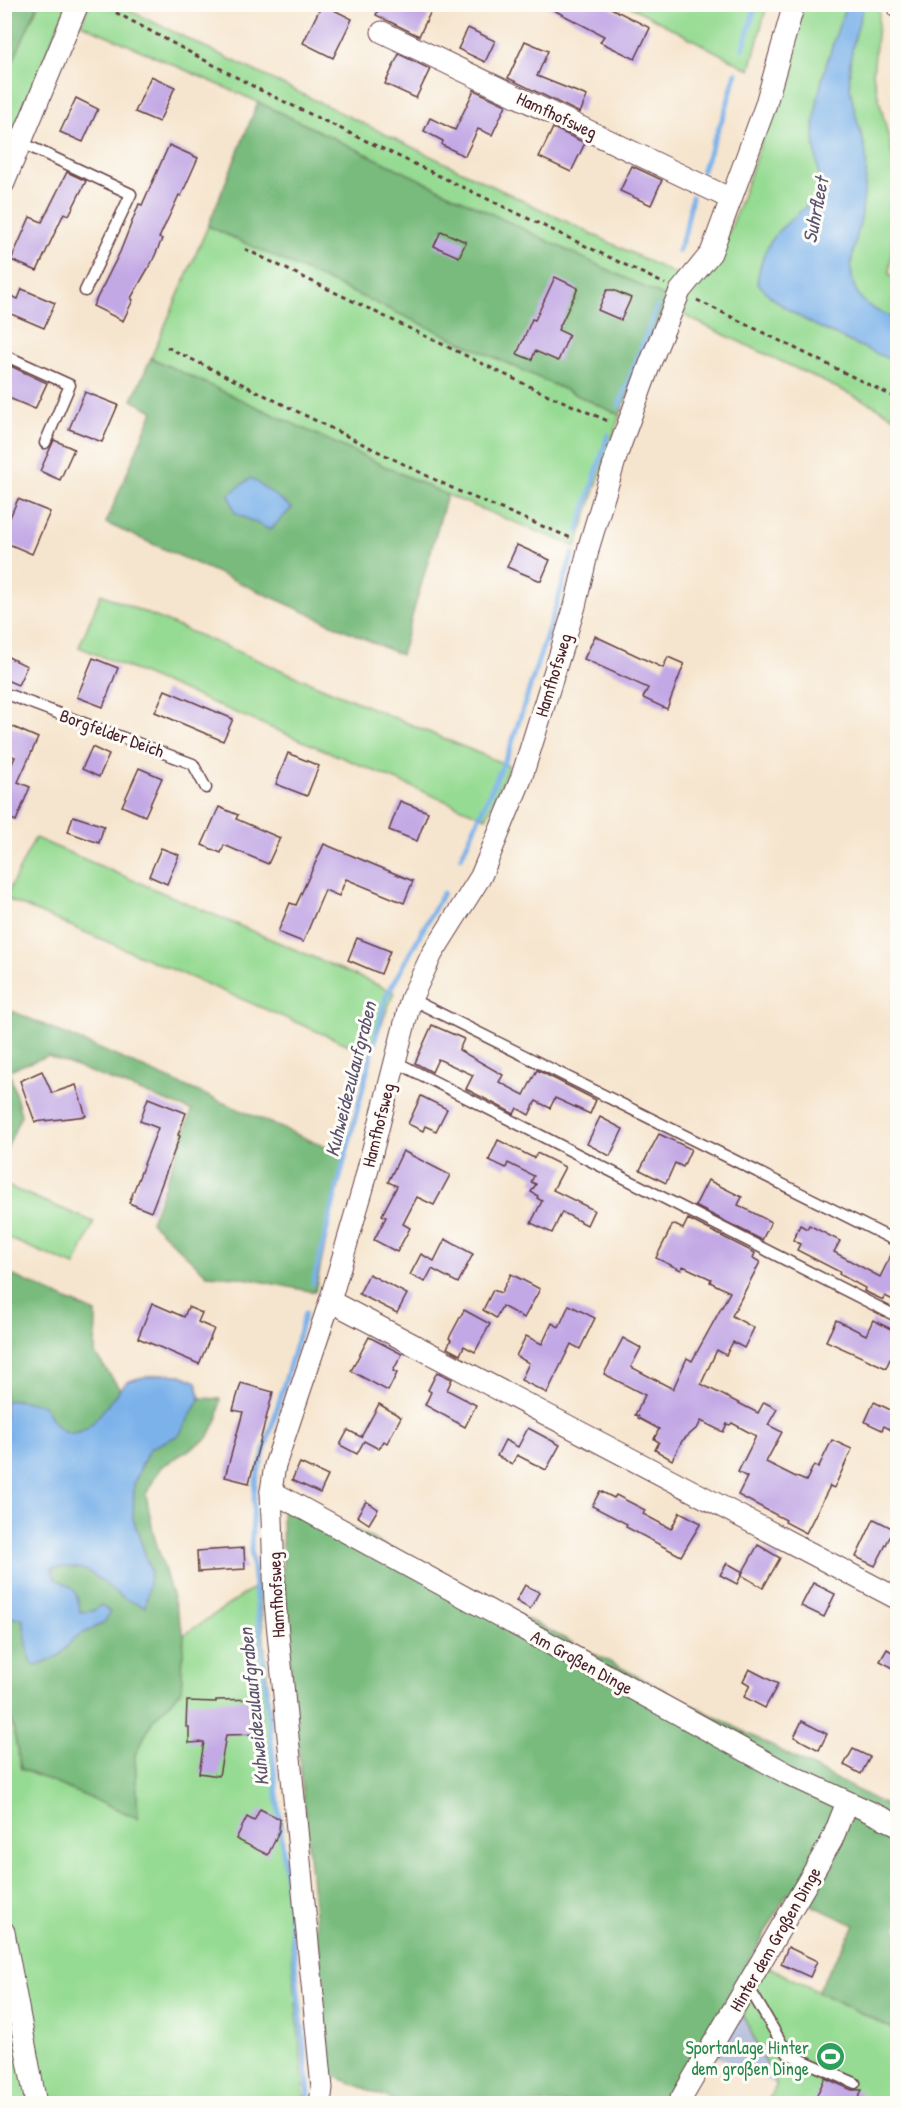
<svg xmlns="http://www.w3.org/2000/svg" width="902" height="2108" viewBox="0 0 902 2108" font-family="'Patrick Hand',sans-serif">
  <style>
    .industrial { fill: #bcc3de }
    .green { fill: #96db93; stroke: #707d5f; stroke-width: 1.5 }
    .forest { fill: #78bb7d; stroke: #616d54; stroke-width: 1.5 }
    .water { fill: #7bb2ea; stroke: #62688a; stroke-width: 1.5 }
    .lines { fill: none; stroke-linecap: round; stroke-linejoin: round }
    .stream { stroke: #7bb2ea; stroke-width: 5 }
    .building { fill: #c2a8e5 }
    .service-casing { stroke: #643d43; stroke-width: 13 }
    .minor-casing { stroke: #643d43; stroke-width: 23 }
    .path { stroke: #643d43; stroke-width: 3; stroke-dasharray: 4.5 4.5; stroke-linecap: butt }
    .service { stroke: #fff; stroke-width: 10 }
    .minor { stroke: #fff; stroke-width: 21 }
    .labels { text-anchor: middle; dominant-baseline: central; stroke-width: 6; stroke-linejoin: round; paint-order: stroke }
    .street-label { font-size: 18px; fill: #4a1f2b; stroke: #fdfcf7 }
    .leisure-label { font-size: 18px; fill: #27864d; stroke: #fdfcf7; text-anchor: end }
    .water-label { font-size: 20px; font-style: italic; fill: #5b526e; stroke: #fdfcf7 }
  </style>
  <rect width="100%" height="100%" fill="#fdfcf7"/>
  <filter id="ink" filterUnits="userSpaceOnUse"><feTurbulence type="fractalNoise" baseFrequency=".0167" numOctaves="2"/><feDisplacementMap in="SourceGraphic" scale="12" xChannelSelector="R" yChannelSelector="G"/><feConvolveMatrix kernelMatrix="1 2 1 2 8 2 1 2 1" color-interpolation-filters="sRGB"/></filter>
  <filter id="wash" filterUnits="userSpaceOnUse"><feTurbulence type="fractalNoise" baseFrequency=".008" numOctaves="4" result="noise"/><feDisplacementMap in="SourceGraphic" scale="24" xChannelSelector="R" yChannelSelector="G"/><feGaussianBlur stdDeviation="1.35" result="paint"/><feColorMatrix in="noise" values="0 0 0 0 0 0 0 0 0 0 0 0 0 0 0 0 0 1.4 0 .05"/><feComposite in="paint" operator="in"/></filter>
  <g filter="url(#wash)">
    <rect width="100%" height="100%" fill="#f6e5ce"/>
    <polygon class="industrial" points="741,2011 776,2084 715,2056"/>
    <g class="green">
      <polygon points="38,5 67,5 5,152 4,24 18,48"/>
      <polygon points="89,5 118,5 679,276 667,298 258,102 81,24"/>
      <polygon points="628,5 767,5 750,70"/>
      <path d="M804,5H880L873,74L897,173V204L889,274L897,279V418L869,403L689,318L682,313L690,286L710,277L715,268C750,182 778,94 804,5Z"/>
      <polygon points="208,226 620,415 576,547 447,495 151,358"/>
      <polygon points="101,594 509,766 486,818 79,647"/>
      <polygon points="35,838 394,992 370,1054 5,898"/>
      <polygon points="7,1186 94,1222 75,1266 5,1237 5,1192"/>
      <polygon points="259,1584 305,2103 5,2103 4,1684 21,1769 138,1818 135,1755 153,1720 181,1691 184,1635"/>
      <polygon points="766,1966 897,2031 897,2103 767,2103 776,2084 741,2011"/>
    </g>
    <g class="forest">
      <polygon points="5,4 38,5 5,79 4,5"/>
      <polygon points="258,102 667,298 620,415 208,226"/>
      <polygon points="151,358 447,495 401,655 106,523 153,411 132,400"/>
      <polygon points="12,1011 344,1155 315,1292 239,1277 207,1275 151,1222 192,1111 48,1056 9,1070 21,1115 5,1153 5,1029"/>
      <path d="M5,1272L96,1313L95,1354L120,1389C108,1404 88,1441 64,1431C54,1426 48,1414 43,1405L17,1400L5,1401Z"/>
      <path d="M200,1398L220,1399L218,1417L208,1438L161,1467L146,1494L153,1532L184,1635L181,1691L153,1720L135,1755L138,1818L21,1769L5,1684L4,1611L8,1617L23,1619L30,1661L58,1657L74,1638L104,1623L93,1611L80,1613L55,1579L52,1568C89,1564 94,1573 121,1597L151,1572L133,1518L134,1483L149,1449L179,1435Z"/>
      <polygon points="282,1492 897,1811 897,2031 817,1991 855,1925 787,1894 669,2103 401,2103 331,2075 283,1596"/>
    </g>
    <g class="water">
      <path d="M846,4L864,5C857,30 847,58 850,85C852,107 860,127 865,148C869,168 864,191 862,212C859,237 843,268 857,292C865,308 882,313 897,319V363C856,343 785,319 757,282C760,265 764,250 775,235C783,224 818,200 819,190C821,177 814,150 814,135C814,90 833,46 846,4Z"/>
      <polygon points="251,478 292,508 270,530 235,513 229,494"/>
      <path d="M162,1374L181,1375L197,1382L200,1398L179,1435L149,1449L134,1483L133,1518L151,1572L145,1607C136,1603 126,1600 119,1595C91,1574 90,1564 52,1568L55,1579C74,1585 78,1592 80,1612L93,1611L101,1605L110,1612L104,1623L74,1638L58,1657L37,1666L30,1661L23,1619L8,1617L5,1611V1401L17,1400L43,1405C47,1412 51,1419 56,1425C85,1454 108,1397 126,1383C134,1377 152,1376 162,1374Z"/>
    </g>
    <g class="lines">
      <g class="stream">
        <polyline points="743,49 756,4"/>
        <polyline points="702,171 725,112 736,73"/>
        <polyline points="678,251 685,233 692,197"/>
        <polyline points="619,406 657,307"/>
        <polyline points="578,531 608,435"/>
        <polyline points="461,857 510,749 573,553"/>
        <polyline points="313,1283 386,997 443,893"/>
        <polyline points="305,1313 255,1483 251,1550 310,2104"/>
      </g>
    </g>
    <g id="blocks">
      <g class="building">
        <polygon points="322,4 352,19 333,58 303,43"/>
        <polygon points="381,4 423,4 432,9 419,36 376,15"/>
        <polygon points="542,4 603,4 650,28 635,59 600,42 604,36"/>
        <polygon points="468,28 495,41 485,62 458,49"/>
        <polygon points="525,41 548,51 537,76 587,96 580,113 508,78"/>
        <polygon points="399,54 430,69 416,98 385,84"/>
        <polygon points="151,76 175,87 159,122 135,112"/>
        <polygon points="474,90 506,105 492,135 478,129 465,156 442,145 443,141 424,131 430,118 455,130"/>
        <polygon points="76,98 98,109 83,142 60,132"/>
        <polygon points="553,128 585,143 571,172 539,157"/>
        <polygon points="169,145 198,158 181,196 179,195 159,238 162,239 153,260 131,298 133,300 123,321 93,306 120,252 139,204 142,205"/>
        <polygon points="632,166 662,180 651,205 620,191"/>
        <polygon points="67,172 86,181 69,215 64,213 37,271 11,260 30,217 42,222"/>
        <polygon points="441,231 466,242 459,257 434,246"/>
        <polygon points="555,277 578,288 558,330 569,335 558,361 535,351 532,360 517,354 532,319 535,320"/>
        <polygon points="22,289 55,303 44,328 4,311 4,293 18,299"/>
        <polygon points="607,290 613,290 631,298 621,320 598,310"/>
        <polygon points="4,363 47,383 35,409 4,396"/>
        <polygon points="85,392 118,405 102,442 69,429"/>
        <polygon points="54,440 74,449 60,480 40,471"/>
        <polygon points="18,499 50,512 32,554 4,542 4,531"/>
        <polygon points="517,545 550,560 541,581 507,567"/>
        <polygon points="595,636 663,668 668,657 684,664 667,709 643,698 648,688 584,659"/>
        <polygon points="4,655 27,666 18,685 4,679"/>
        <polygon points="93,658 118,668 103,707 77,697"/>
        <polygon points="165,690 233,719 223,741 155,712"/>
        <polygon points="4,723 38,738 18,782 30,787 16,821 4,816 4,777 6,777 15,757 4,752"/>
        <polygon points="92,747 109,755 99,777 82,769"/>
        <polygon points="288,753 319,766 307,796 276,784"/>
        <polygon points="139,768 162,778 145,816 122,806"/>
        <polygon points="400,801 428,812 417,841 389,830"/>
        <polygon points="219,807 238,815 236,819 280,838 268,864 224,845 221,853 202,845"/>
        <polygon points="73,816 104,826 99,843 68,832"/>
        <polygon points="324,844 413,881 404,903 346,879 339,896 325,890 303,942 278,932 290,903 296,905"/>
        <polygon points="161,848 179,855 167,884 149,876"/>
        <polygon points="357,938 390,951 381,974 348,960"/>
        <polygon points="432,1025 464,1039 459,1050 503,1075 499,1082 524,1095 537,1070 596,1100 590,1114 555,1098 550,1108 536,1101 529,1115 517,1108 514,1114 466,1089 473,1075 438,1059 432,1072 415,1063"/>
        <polygon points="42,1071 52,1093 76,1085 86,1116 35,1122 20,1081"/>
        <polygon points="421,1096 447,1109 436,1131 425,1126 423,1131 408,1124"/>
        <polygon points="148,1098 186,1113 178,1135 180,1136 151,1212 129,1203 158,1128 140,1121"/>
        <polygon points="600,1117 623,1129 610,1156 587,1144"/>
        <polygon points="659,1134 691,1149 683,1167 675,1163 666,1183 640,1170"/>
        <polygon points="498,1140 534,1158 537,1153 565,1167 553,1190 594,1210 587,1225 562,1212 552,1233 531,1223 542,1201 537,1198 538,1196 531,1192 536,1184 531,1182 534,1176 508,1163 506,1168 489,1160"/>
        <polygon points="403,1151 450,1175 434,1205 417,1197 403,1224 410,1228 397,1252 374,1240 386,1217 382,1215 397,1186 388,1182"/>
        <polygon points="708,1180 742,1197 738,1205 771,1222 762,1240 695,1206"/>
        <polygon points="688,1219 755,1253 753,1258 760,1262 732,1316 754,1328 744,1348 733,1342 726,1355 717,1350 701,1384 758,1413 764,1402 777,1409 768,1425 782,1432 766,1462 794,1476 806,1481 814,1465 818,1468 832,1440 852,1449 834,1488 830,1486 806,1533 785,1522 786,1520 738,1495 747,1477 738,1472 756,1436 732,1423 730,1425 727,1424 723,1432 701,1421 698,1427 682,1441 672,1460 655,1450 659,1442 654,1439 659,1429 638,1418 639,1416 635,1415 645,1395 604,1374 623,1338 641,1348 631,1367 673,1389 687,1358 692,1361 730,1292 710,1282 711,1279 683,1266 681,1270 656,1258 673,1224 683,1229"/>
        <polygon points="800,1225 807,1229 809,1225 840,1241 834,1252 880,1277 894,1249 897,1249 897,1302 885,1296 883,1300 864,1291 865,1288 839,1274 840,1272 797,1250 800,1244 793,1240"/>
        <polygon points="445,1239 473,1254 458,1283 432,1269 425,1282 410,1275 421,1254 434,1261"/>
        <polygon points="369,1274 407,1294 397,1313 359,1294"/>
        <polygon points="511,1274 540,1289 524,1318 502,1306 496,1318 483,1310 493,1290 501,1293"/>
        <polygon points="152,1303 184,1317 188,1307 202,1313 198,1322 214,1329 199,1364 138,1338"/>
        <polygon points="569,1305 595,1318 580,1349 571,1344 547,1393 521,1380 529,1363 516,1356 526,1336 542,1344 552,1323 559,1327"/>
        <polygon points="464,1310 490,1324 475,1352 464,1346 460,1355 447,1348 451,1340 449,1338"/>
        <polygon points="836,1320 866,1335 873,1320 897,1332 897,1352 893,1361 890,1359 886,1368 826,1341"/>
        <polygon points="369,1337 402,1354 393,1371 397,1373 388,1391 351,1371"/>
        <polygon points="437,1372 452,1379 447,1390 476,1405 465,1427 425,1405 431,1392 428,1390"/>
        <polygon points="241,1383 273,1392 249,1483 225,1477 243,1412 233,1410"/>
        <polygon points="874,1402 897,1413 897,1433 884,1426 882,1430 865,1422"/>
        <polygon points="379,1404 401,1417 387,1443 384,1441 379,1449 364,1441 357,1454 340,1445 348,1430 361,1437"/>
        <polygon points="528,1428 560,1445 546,1470 517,1455 512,1464 497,1456 505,1440 518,1447"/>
        <polygon points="300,1463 328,1476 320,1493 292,1480"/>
        <polygon points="600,1491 614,1498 616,1495 645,1510 643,1514 671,1529 680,1512 701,1523 681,1556 626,1527 627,1524 592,1506"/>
        <polygon points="366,1501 378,1509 369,1524 357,1516"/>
        <polygon points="874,1519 894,1529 875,1566 856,1557"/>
        <polygon points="758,1545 780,1558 763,1588 741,1575"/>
        <polygon points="244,1548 245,1569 198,1572 197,1551"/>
        <polygon points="727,1563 743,1572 737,1584 720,1575"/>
        <polygon points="813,1583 835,1594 824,1617 801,1606"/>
        <polygon points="525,1585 539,1592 530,1609 516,1601"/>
        <polygon points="887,1649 897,1655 897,1670 880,1661"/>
        <polygon points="749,1669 778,1684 765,1708 744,1697 750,1685 743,1681"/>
        <polygon points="261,1699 262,1734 226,1735 219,1776 199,1773 204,1742 189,1743 189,1727 186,1727 187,1701 216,1702 216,1700"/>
        <polygon points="802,1721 827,1734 819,1750 794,1737"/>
        <polygon points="853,1749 870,1757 861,1774 844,1765"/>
        <polygon points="260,1809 280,1819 279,1831 268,1855 236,1839 247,1817 254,1821"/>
        <polygon points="788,1947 817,1961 810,1977 781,1964"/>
        <polygon points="825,2078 852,2090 862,2090 856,2103 813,2103"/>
      </g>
    </g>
  </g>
  <g filter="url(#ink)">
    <use href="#blocks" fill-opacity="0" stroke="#643d43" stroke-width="1.5"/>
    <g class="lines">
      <defs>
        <g id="service">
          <polyline points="22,143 131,194 85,291"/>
          <polyline points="4,355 70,385 45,443"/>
          <polyline points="4,693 193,764 206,788"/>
          <polyline points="411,999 898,1242"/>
          <polyline points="394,1061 898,1317"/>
          <polyline points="748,1986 788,2054 855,2083"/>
        </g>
        <g id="minor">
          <polyline points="897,4 898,8"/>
          <polyline points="382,32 731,199"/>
          <polyline points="4,183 78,4"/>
          <polyline points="330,1301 898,1599"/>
          <polyline points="271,1491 788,1774 898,1825"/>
          <polyline points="4,1932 36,2104"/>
          <polyline points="320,2104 322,2088 275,1602 271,1491 275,1465 330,1301 363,1188 411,999 432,954 481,876 521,779 575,606 589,546 617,454 651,361 680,291 711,253 765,107 794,4"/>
          <polyline points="678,2104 832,1840 847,1802"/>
        </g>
      </defs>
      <use href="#service" class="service-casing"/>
      <use href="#minor" class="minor-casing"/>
      <g class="path">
        <polyline points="100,4 262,91 665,284"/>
        <polyline points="245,249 537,390 608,421"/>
        <polyline points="697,300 898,399"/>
        <polyline points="167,347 458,491 571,538"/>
      </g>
      <use href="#service" class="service"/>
      <use href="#minor" class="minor"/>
    </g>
  </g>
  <defs>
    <symbol id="stadium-disc" viewBox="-11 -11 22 22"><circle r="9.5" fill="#2e9e5b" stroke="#fdfcf7"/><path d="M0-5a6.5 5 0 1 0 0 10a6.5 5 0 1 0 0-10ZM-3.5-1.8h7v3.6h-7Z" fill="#fff"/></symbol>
  </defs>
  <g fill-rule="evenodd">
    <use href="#stadium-disc" x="814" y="2040" width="33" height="33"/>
  </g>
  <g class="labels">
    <g class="street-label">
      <text transform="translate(557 115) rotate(25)">Hamfhofsweg</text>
      <text transform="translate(553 675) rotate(-73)">Hamfhofsweg</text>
      <text transform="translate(112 733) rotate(20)">Borgfelder Deich</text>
      <text transform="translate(378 1125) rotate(-76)">Hamfhofsweg</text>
      <text transform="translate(276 1595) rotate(-93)">Hamfhofsweg</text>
      <text transform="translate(582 1662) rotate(29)">Am Großen Dinge</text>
      <text transform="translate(775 1939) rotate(-60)">Hinter dem Großen Dinge</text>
    </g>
    <g class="leisure-label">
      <text x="809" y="2047">Sportanlage Hinter<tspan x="809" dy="21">dem großen Dinge</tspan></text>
    </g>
    <g class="water-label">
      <text transform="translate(815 210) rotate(-79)">Suhrfleet</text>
      <text transform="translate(350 1079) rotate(-76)">Kuhweidezulaufgraben</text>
      <text transform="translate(253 1707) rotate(-96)">Kuhweidezulaufgraben</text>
    </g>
  </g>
  <rect width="902" height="2108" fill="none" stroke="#fdfcf7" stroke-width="24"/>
</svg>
